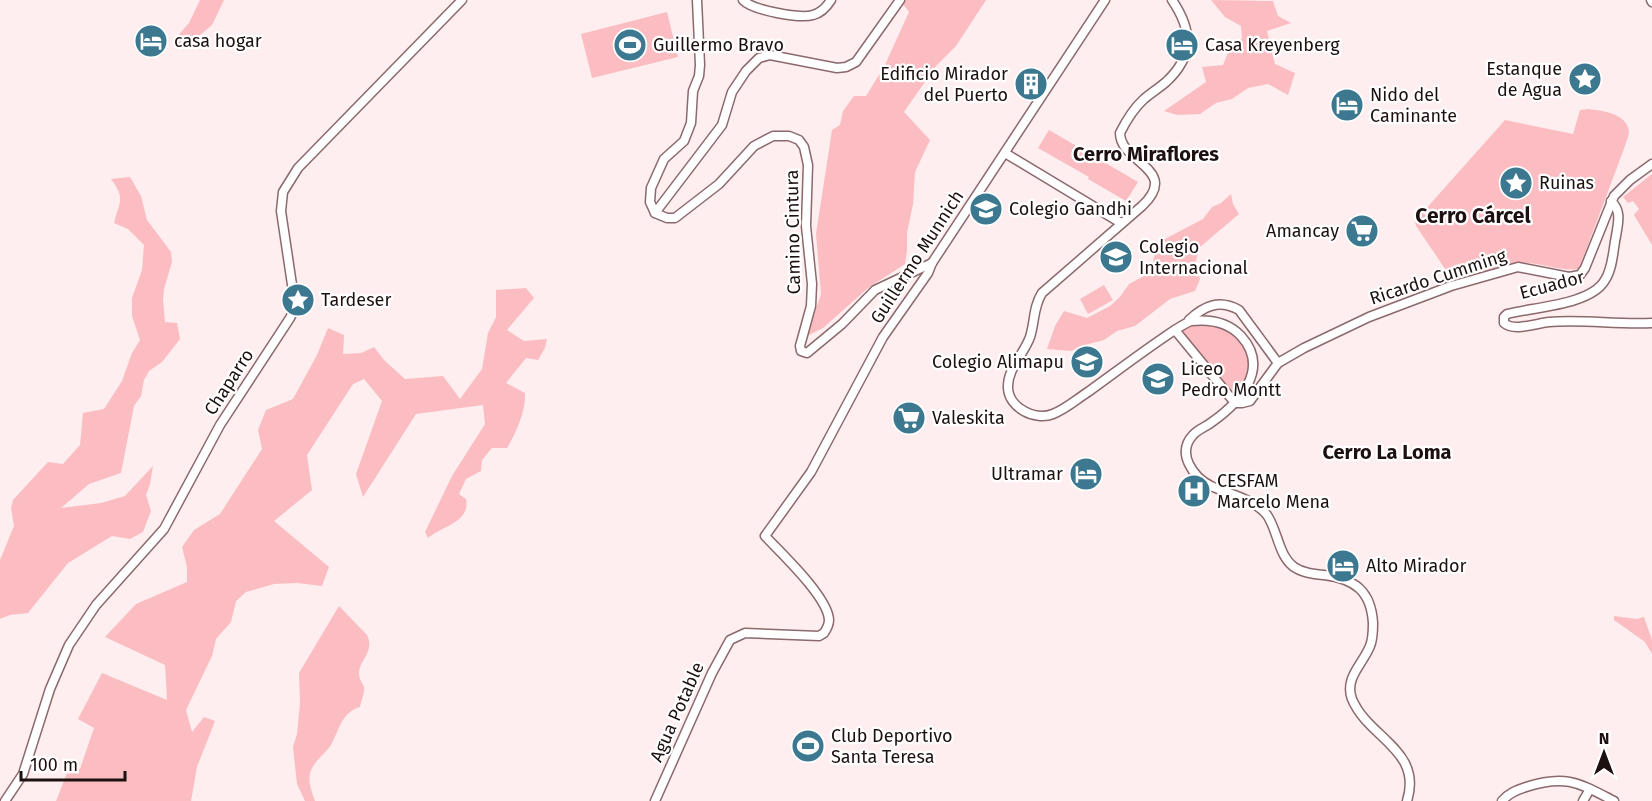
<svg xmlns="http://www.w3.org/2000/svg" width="1652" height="801" viewBox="0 0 1652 801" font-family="'Fira Sans',sans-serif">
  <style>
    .green { fill: #fbbdc1 }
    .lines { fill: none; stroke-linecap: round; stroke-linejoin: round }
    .secondary-casing { stroke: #8b696c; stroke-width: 11 }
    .secondary { stroke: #fff; stroke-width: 8 }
    .labels { text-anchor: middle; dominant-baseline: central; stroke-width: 4.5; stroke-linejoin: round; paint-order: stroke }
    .poi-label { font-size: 18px; fill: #1d1011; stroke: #fff; text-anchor: start }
    .street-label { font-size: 18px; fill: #1d1011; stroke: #fff }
    .neighbourhood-label { font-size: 20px; font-weight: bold; fill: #1d1011; stroke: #fff }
    .quarter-label { font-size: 21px; font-weight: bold; fill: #1d1011; stroke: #fff }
  </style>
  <rect width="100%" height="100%" fill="#feeeef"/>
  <g class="green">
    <polygon points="200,0 224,0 212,25 188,45 177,49 176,38 189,23"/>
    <polygon points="905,0 986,0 956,46 936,66 904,112 930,140 915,172 913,204 907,233 907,251 905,264 868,288 823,328 807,336 821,294 816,234 832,130 840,125 843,111 854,96 866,96 884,67 909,12 903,4"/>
    <polygon points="1211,0 1273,1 1278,16 1291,23 1267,31 1275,64 1295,73 1288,95 1268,84 1248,88 1232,99 1216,103 1200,114 1177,115 1164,111 1206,82 1202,67 1223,65 1229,50 1242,38 1241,26 1225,17"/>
    <polygon points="667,12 678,57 592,78 581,34"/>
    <path d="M1589,109C1603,111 1627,113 1629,132C1629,136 1626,142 1625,146L1579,269C1561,272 1541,262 1522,263C1500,263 1476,276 1454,282L1416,226L1415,221L1505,120L1573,134L1580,110Z"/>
    <polygon points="1049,130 1138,182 1126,201 1088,179 1089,177 1038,148"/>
    <polygon points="1652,174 1652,245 1634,215 1639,209 1633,201 1628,203 1623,197"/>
    <path d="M130,177L141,196L147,220L171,252L172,262L164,289L163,300L165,322L177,323L180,339L162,362L149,371L144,380L141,396L134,406L121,473L89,484L61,508L101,503L125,496L153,466L150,484L146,495L151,511L143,532L130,539L112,536L68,563L28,613L10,615L0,619V560L14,526L11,508L13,500L48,462L63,464L80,445L83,413L104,409L122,381L132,353L140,340L132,316V298L142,270L144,245L128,229L114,223C119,202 126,199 111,179Z"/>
    <polygon points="1231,194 1233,204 1239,214 1200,247 1195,264 1200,279 1195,291 1170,299 1135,326 1117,331 1104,340 1085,345 1071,351 1047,349 1055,326 1064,311 1087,318 1110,306 1120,297 1129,284 1146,275 1153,263 1155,250 1163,240 1203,219 1212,207 1221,203"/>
    <polygon points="1104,285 1113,300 1088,314 1080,299"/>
    <path d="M526,288L534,298L507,330L524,341L547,339L545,348L538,360L526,358L506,383L525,393C526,411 516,433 507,448H492L482,460L481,471L466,479L459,494L466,499C471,522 442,526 428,538L425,532L452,476L485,424L483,405L416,414L363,497L356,474L382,401L364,379L353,384L307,455L312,490L274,521L329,567L322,586L297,583L274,584L246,592L236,601L231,622L216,639L212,656L186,710L192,732L204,717L215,721L197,767L191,801H56L69,768L80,769L94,728L78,719L102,673L167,700L165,665L105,637L136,604L187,582V567L182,547L194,530L220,514L262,449L258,430L266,410L293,399L317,355L328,328L344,335L343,354L361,353L374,347L384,360L405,379L443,376L460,399L482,369L488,333L496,317V290Z"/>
    <polygon points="1192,322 1217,323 1238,336 1250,358 1249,376 1236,397 1180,330"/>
    <path d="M339,606L367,635C375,653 359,660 359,673C359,679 362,682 364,687C365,693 361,701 360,707C342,712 340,728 332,743C326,754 314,760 310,773C308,783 312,792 315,801H305L297,784L293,747L297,734L300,703L299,673Z"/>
    <polygon points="1614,616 1637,619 1644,617 1652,640 1652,654 1645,642 1614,620"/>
    <polygon points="812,732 822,743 804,760 793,748"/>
  </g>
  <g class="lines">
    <defs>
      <g id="secondary">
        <polyline points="697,0 700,65 699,76 693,91 691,123 684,141 664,159 651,188 650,202 655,213 667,218 675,218 719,184 754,146 773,136 789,136 799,140 804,147 808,165 806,226 812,284 811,306 800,346 801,351 807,353 842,324 875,290 932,263"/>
        <path d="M743,0C752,10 799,19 813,15C821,13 826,8 831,0"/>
        <path d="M1172,0C1193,31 1194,56 1166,82C1159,88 1151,93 1144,99C1134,108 1126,121 1120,133C1120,163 1181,169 1142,206L1042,293C1033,307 1035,322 1030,337C1024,354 1007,369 1008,388C1009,408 1035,421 1053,414C1066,409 1077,399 1088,392C1113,374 1138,355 1163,338C1172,332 1181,325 1191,321C1209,319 1228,322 1241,336C1271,369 1239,403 1212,422C1206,427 1198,429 1193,435C1176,453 1193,477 1211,486C1229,494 1254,499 1267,515C1278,531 1278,555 1294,567C1303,573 1314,574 1324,575C1355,579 1371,591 1373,623C1373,631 1373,639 1370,646C1363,664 1344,678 1352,699C1368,738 1423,750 1407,801"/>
        <polyline points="1651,0 1652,2"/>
        <polyline points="1005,153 1121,223"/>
        <path d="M1611,201C1622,211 1618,223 1616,236C1613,250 1613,268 1605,280C1591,305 1534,307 1507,314L1504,317V323C1514,332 1537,323 1549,322C1583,319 1618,325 1652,323"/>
        <polyline points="655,213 722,125 732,92 746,71 759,58 770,55 837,68 846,67 856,62 900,0"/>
        <path d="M1189,320C1204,306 1219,299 1239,310L1278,363"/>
        <polyline points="1175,330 1235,403"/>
        <polyline points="1235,403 1242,403 1250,401 1278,363 1304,348 1369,317 1451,286 1518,267 1569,277 1580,275 1585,268 1614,196 1630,180 1652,164"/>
        <polyline points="5,801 23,774 50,689 69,645 96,605 164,529 220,425 290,318 293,312 294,298 281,211 283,192 298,168 462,0"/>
        <path d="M655,801L712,673L730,640L745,633L819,636L824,633C826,630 829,625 829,620C828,597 781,553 765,536L811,472L883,337L928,273L932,263L1105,0"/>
        <path d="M1502,801C1509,793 1517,790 1526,787C1566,774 1579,783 1614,801"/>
        <polyline points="1583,801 1590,789"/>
      </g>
    </defs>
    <use href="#secondary" class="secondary-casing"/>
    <use href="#secondary" class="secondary"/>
  </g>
  <defs>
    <symbol id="hotel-disc" viewBox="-11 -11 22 22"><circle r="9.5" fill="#3c7990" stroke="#fff"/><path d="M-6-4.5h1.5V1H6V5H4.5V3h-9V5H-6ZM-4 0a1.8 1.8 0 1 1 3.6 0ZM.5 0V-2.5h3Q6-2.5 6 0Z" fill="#fff"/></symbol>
    <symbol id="stadium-disc" viewBox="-11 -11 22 22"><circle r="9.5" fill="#3c7990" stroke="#fff"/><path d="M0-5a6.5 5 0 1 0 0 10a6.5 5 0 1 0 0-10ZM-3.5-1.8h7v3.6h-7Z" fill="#fff"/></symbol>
    <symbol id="sight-disc" viewBox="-11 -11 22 22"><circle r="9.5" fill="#3c7990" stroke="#fff"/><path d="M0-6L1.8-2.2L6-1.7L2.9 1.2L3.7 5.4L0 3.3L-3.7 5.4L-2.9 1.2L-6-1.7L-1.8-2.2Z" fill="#fff"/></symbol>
    <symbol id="building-disc" viewBox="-11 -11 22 22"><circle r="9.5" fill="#3c7990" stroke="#fff"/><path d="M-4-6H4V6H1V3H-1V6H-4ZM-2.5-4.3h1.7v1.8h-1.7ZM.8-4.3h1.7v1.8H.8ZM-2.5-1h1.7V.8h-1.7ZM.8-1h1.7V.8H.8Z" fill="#fff"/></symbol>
    <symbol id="school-disc" viewBox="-11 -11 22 22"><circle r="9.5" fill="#3c7990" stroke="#fff"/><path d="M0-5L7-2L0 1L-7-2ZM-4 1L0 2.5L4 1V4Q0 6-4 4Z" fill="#fff"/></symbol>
    <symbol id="supermarket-disc" viewBox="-11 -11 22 22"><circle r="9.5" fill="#3c7990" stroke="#fff"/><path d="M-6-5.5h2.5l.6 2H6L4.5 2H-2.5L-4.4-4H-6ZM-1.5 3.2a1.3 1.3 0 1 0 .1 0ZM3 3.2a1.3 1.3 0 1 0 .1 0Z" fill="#fff"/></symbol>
    <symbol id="hospital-disc" viewBox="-11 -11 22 22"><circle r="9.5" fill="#3c7990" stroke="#fff"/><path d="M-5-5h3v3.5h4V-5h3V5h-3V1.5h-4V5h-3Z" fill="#fff"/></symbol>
  </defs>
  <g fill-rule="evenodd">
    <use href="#hotel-disc" x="132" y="22" width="38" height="38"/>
    <use href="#stadium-disc" x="611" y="26" width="38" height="38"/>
    <use href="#hotel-disc" x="1163" y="26" width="38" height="38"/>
    <use href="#sight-disc" x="1566" y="60" width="38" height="38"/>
    <use href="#building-disc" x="1012" y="65" width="38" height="38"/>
    <use href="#hotel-disc" x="1328" y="86" width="38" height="38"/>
    <use href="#sight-disc" x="1497" y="164" width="38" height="38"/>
    <use href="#school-disc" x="967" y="190" width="38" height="38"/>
    <use href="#supermarket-disc" x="1343" y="212" width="38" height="38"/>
    <use href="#school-disc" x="1097" y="238" width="38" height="38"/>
    <use href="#sight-disc" x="279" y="281" width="38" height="38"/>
    <use href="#school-disc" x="1068" y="343" width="38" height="38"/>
    <use href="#school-disc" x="1139" y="360" width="38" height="38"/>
    <use href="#supermarket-disc" x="890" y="399" width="38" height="38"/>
    <use href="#hotel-disc" x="1067" y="455" width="38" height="38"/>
    <use href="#hospital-disc" x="1175" y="472" width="38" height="38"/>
    <use href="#hotel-disc" x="1324" y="547" width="38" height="38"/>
    <use href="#stadium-disc" x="789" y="727" width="38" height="38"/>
  </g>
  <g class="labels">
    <g class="poi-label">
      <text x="174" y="41">casa hogar</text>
      <text x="653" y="45">Guillermo Bravo</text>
      <text x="1205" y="45">Casa Kreyenberg</text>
      <text x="1562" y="69" text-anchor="end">Estanque<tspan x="1562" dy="21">de Agua</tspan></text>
      <text x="1008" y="74" text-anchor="end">Edificio Mirador<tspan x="1008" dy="21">del Puerto</tspan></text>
      <text x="1370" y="95">Nido del<tspan x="1370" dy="21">Caminante</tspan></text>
      <text x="1539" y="183">Ruinas</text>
      <text x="1009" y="209">Colegio Gandhi</text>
      <text x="1339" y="231" text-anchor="end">Amancay</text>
      <text x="1139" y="247">Colegio<tspan x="1139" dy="21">Internacional</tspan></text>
      <text x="321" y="300">Tardeser</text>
      <text x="1064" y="362" text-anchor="end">Colegio Alimapu</text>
      <text x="1181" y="369">Liceo<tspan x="1181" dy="21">Pedro Montt</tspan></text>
      <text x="932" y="418">Valeskita</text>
      <text x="1063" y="474" text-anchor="end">Ultramar</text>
      <text x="1217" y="481">CESFAM<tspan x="1217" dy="21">Marcelo Mena</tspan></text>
      <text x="1366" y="566">Alto Mirador</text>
      <text x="831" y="736">Club Deportivo<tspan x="831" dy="21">Santa Teresa</tspan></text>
    </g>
    <g class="street-label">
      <text transform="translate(793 232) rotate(-91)">Camino Cintura</text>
      <text transform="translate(917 257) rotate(-57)">Guillermo Munnich</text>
      <text transform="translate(1438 277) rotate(-18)">Ricardo Cumming</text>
      <text transform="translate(1552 285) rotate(-15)">Ecuador</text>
      <text transform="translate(229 382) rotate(-57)">Chaparro</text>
      <text transform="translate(677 712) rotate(-66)">Agua Potable</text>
    </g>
    <g class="neighbourhood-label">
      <text x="1146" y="154">Cerro Miraflores</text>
      <text x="1387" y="452">Cerro La Loma</text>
    </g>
    <g class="quarter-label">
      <text x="1473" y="216">Cerro Cárcel</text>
    </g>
  </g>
  <g transform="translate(1604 753)" stroke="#ffffff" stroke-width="4.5" paint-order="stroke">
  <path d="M0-4.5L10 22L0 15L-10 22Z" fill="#1d1011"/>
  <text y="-9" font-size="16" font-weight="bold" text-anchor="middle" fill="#1d1011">N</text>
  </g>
  <path d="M21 771v9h104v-9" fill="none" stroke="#1d1011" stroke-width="3"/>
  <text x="30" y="771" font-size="18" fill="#1d1011" stroke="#ffffff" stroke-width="4.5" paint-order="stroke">100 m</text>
</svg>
